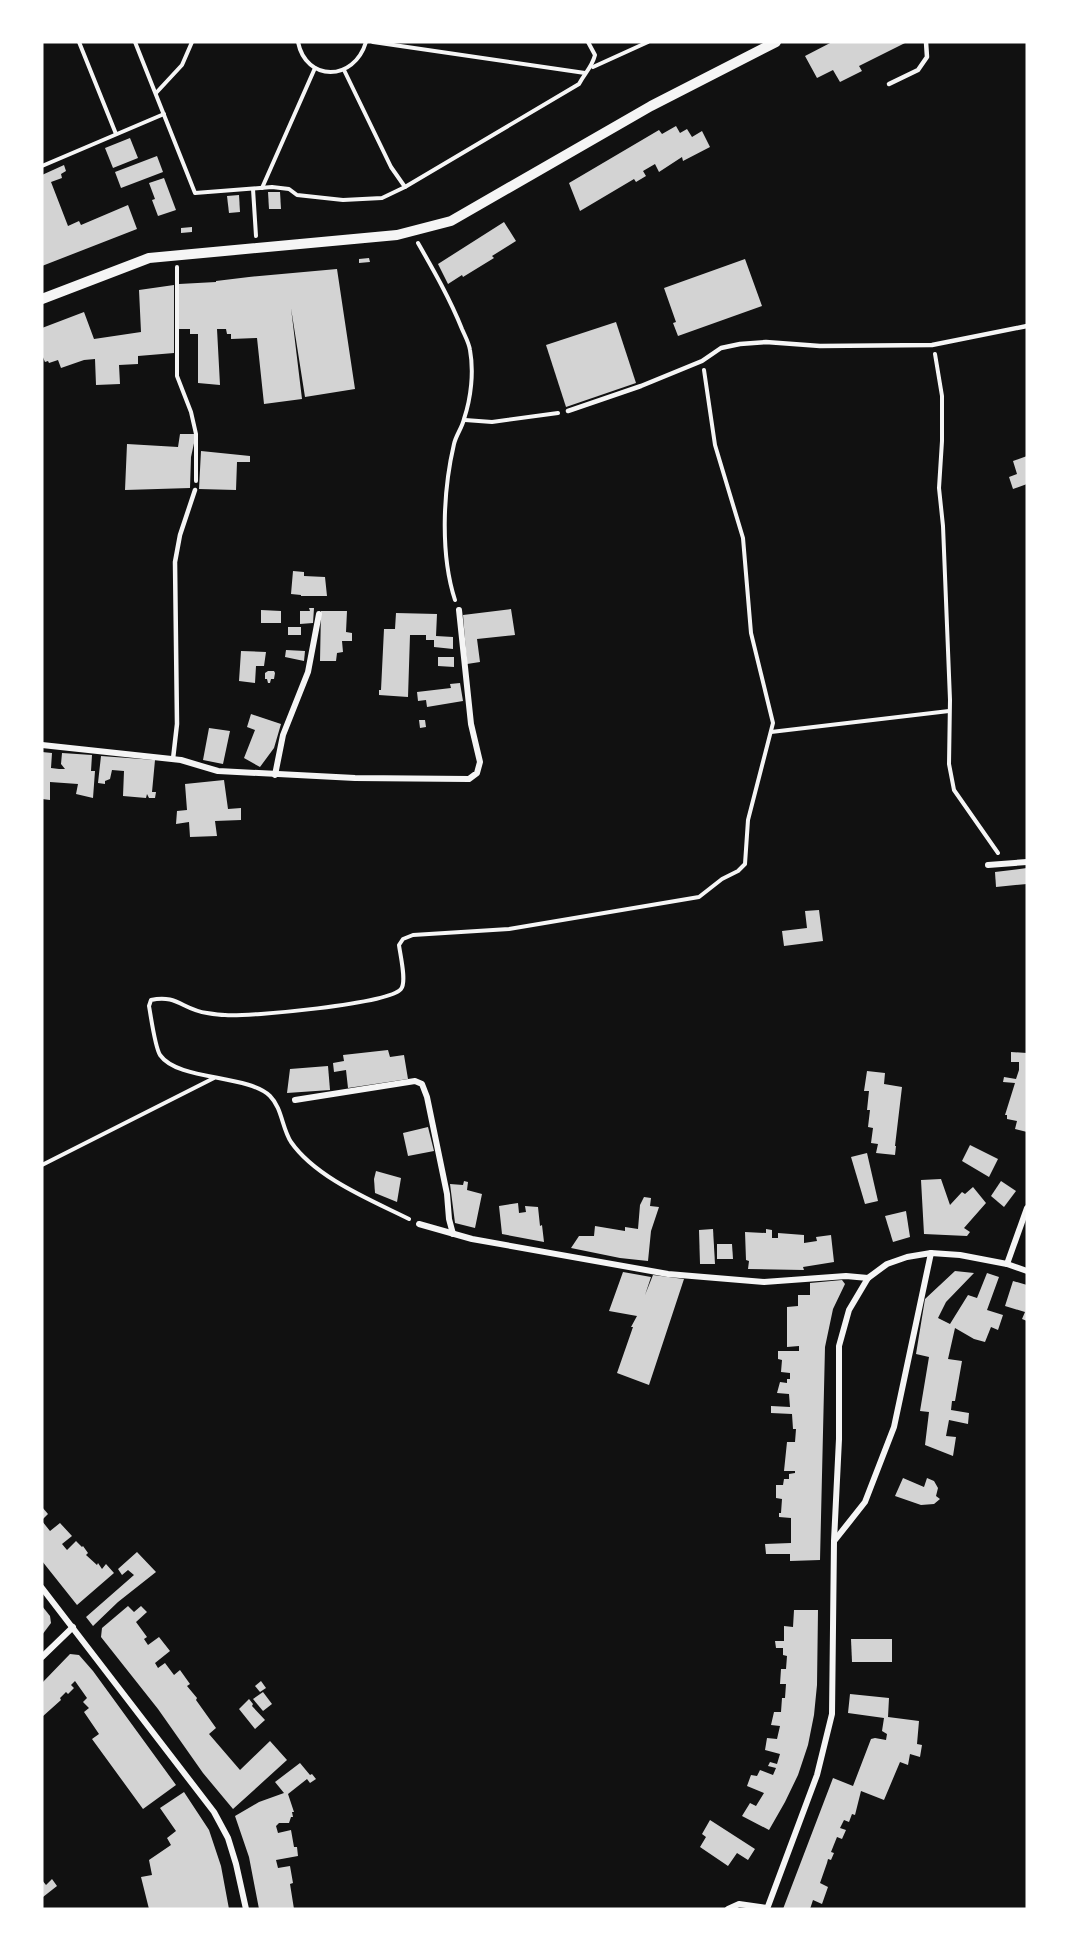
<svg xmlns="http://www.w3.org/2000/svg" width="1069" height="1951" viewBox="0 0 1069 1951" font-family="'Sofia Sans Condensed',sans-serif">
  <style>
    .building { fill: #d3d3d3 }
    .lines { fill: none; stroke-linecap: round; stroke-linejoin: round }
    .path { stroke: #f5f5f5; stroke-width: 4 }
    .service { stroke: #f5f5f5; stroke-width: 4.5 }
    .minor { stroke: #f5f5f5; stroke-width: 6 }
    .tertiary { stroke: #f5f5f5; stroke-width: 10 }
  </style>
  <rect width="100%" height="100%" fill="#111"/>
  <g class="building">
    <polygon points="832,42 833,43 907,42 859,66 862,71 840,82 833,70 817,78 805,56"/>
    <polygon points="676,126 680,133 687,129 692,137 702,131 710,147 683,161 682,157 659,172 655,164 643,171 646,176 636,182 634,179 580,211 569,183 659,130 662,134"/>
    <polygon points="130,138 138,158 113,168 105,148"/>
    <polygon points="157,156 163,172 121,188 115,172"/>
    <polygon points="64,165 66,171 61,174 62,178 51,182 68,226 79,221 81,225 128,205 137,229 42,266 42,175"/>
    <polygon points="164,178 176,210 158,216 152,200 155,199 149,183"/>
    <polygon points="268,192 280,192 281,209 269,209"/>
    <polygon points="239,195 240,212 229,213 227,196"/>
    <polygon points="504,222 516,241 492,256 494,258 463,277 462,275 448,284 438,264"/>
    <polygon points="192,227 192,232 181,233 181,228"/>
    <polygon points="369,258 370,262 359,263 359,259"/>
    <polygon points="745,259 762,306 678,336 673,323 676,322 664,288"/>
    <polygon points="337,269 355,389 305,397 291,308 302,399 264,404 257,338 231,339 231,334 227,334 226,329 217,329 220,385 198,383 198,334 190,334 190,329 179,329 179,284 216,282 216,281 249,277"/>
    <polygon points="174,285 174,353 138,356 138,364 119,365 120,384 96,385 95,359 84,360 61,368 58,360 49,363 48,361 45,362 42,355 42,328 84,312 94,339 141,332 139,290"/>
    <polygon points="616,322 636,383 566,407 546,345"/>
    <polygon points="180,434 196,434 191,457 190,488 125,490 127,444 178,447"/>
    <polygon points="201,451 250,456 250,462 237,462 236,490 199,489"/>
    <polygon points="1027,456 1027,484 1013,489 1009,477 1017,474 1013,461"/>
    <polygon points="293,571 304,572 304,576 325,577 327,596 301,596 301,595 291,594"/>
    <polygon points="309,608 314,608 313,623 300,624 300,611 310,611"/>
    <polygon points="511,609 515,635 477,639 480,662 467,664 463,615"/>
    <polygon points="261,610 281,611 281,623 261,623"/>
    <polygon points="321,611 347,611 346,632 352,633 352,641 342,641 343,652 337,653 336,661 320,661"/>
    <polygon points="396,613 437,614 436,636 453,637 453,649 434,647 434,640 426,640 426,635 410,635 408,697 379,695 379,690 381,690 384,629 395,629"/>
    <rect x="288" y="627" width="13" height="8"/>
    <polygon points="286,650 305,651 304,661 285,657"/>
    <polygon points="241,651 266,652 264,666 256,666 255,683 239,681"/>
    <polygon points="438,657 454,657 454,667 438,666"/>
    <polygon points="268,671 274,671 275,673 274,679 271,679 270,683 268,683 267,679 265,679 265,673"/>
    <polygon points="460,683 463,701 427,707 426,700 418,701 417,692 451,688 450,684"/>
    <polygon points="251,714 281,724 274,748 260,767 244,758 255,730 247,727"/>
    <polygon points="419,720 425,720 426,727 420,728"/>
    <polygon points="209,728 230,731 223,764 203,760"/>
    <polygon points="42,752 52,753 51,768 59,769 65,769 61,764 62,753 92,755 91,771 95,771 93,798 76,794 78,784 50,782 50,800 42,799"/>
    <polygon points="101,756 155,760 152,792 156,792 155,798 149,798 147,794 146,798 123,796 124,771 112,770 110,779 105,781 105,784 98,783"/>
    <polygon points="224,780 228,809 241,808 241,820 215,821 217,836 190,837 189,822 176,824 177,811 187,810 185,784"/>
    <polygon points="1027,868 1027,884 996,887 995,872"/>
    <polygon points="819,910 823,941 784,946 782,931 807,928 805,911"/>
    <polygon points="388,1050 390,1057 404,1055 408,1079 348,1088 346,1070 334,1072 333,1063 344,1061 343,1055"/>
    <polygon points="1011,1052 1027,1053 1027,1132 1015,1129 1017,1121 1007,1119 1007,1115 1005,1115 1015,1083 1003,1082 1004,1077 1016,1079 1019,1070 1019,1062 1011,1062"/>
    <polygon points="328,1066 330,1090 287,1093 290,1069"/>
    <polygon points="867,1071 885,1073 884,1084 902,1087 895,1146 896,1146 895,1155 876,1153 878,1144 871,1143 873,1128 868,1127 870,1110 867,1110 869,1091 864,1091"/>
    <polygon points="428,1127 434,1151 408,1156 403,1133"/>
    <polygon points="970,1145 998,1159 989,1177 962,1161"/>
    <polygon points="867,1153 878,1201 865,1204 851,1157"/>
    <polygon points="376,1171 401,1178 397,1202 375,1193 374,1179"/>
    <polygon points="941,1179 950,1205 962,1192 965,1194 973,1187 986,1203 964,1228 970,1232 967,1236 924,1234 921,1180"/>
    <polygon points="464,1181 468,1182 467,1190 482,1194 475,1228 455,1223 450,1184 463,1185"/>
    <polygon points="1001,1181 1016,1191 1004,1207 991,1196"/>
    <polygon points="644,1197 651,1198 650,1206 659,1207 651,1231 648,1261 620,1258 571,1248 579,1236 594,1236 595,1226 625,1231 625,1227 638,1229 640,1205"/>
    <polygon points="518,1203 519,1213 526,1212 525,1206 538,1207 540,1226 542,1225 544,1242 502,1234 499,1206"/>
    <polygon points="906,1211 910,1237 893,1242 885,1216"/>
    <polygon points="713,1229 715,1264 700,1264 699,1230"/>
    <polygon points="766,1229 772,1230 772,1238 778,1238 778,1233 804,1235 804,1243 817,1241 816,1237 831,1235 834,1262 803,1267 804,1270 748,1269 749,1261 746,1260 745,1232 766,1233"/>
    <polygon points="717,1244 732,1244 733,1259 717,1259"/>
    <polygon points="955,1271 974,1273 946,1302 938,1318 950,1324 968,1295 977,1298 987,1273 999,1277 987,1310 1003,1315 998,1330 991,1327 985,1342 974,1339 955,1328 948,1359 962,1361 955,1401 952,1401 951,1410 969,1413 968,1424 949,1420 946,1436 956,1437 953,1456 925,1445 929,1412 920,1411 929,1357 916,1354 925,1299"/>
    <polygon points="623,1272 651,1277 645,1295 653,1275 684,1279 649,1385 617,1373 633,1327 631,1327 637,1316 609,1311"/>
    <polygon points="842,1280 845,1284 833,1309 825,1347 820,1560 790,1561 790,1554 766,1554 765,1544 791,1543 791,1518 779,1517 779,1513 781,1513 782,1499 776,1498 776,1485 783,1485 784,1479 789,1479 789,1474 795,1473 795,1471 784,1471 787,1442 795,1442 796,1429 793,1429 792,1414 771,1413 771,1406 790,1407 789,1394 777,1393 780,1382 787,1383 787,1379 790,1379 790,1373 781,1372 782,1360 778,1359 778,1351 799,1351 799,1346 787,1347 787,1307 798,1306 798,1295 810,1295 810,1283"/>
    <polygon points="1013,1281 1027,1285 1027,1321 1022,1319 1025,1312 1005,1306"/>
    <polygon points="903,1478 924,1487 927,1478 934,1481 938,1488 936,1496 940,1499 934,1504 921,1505 895,1496"/>
    <polygon points="42,1507 48,1514 42,1520"/>
    <polygon points="42,1521 50,1531 60,1523 72,1536 62,1544 67,1550 76,1541 82,1547 83,1546 88,1553 86,1555 97,1565 98,1563 102,1569 106,1564 114,1573 77,1605 42,1561"/>
    <polygon points="137,1552 156,1572 118,1602 93,1626 86,1617 134,1575 128,1570 122,1575 118,1569"/>
    <polygon points="42,1606 50,1616 51,1623 42,1635"/>
    <polygon points="128,1606 134,1612 141,1606 147,1612 136,1622 147,1637 144,1639 148,1645 159,1637 170,1651 155,1663 158,1668 165,1663 174,1675 180,1670 190,1684 187,1686 197,1698 196,1700 216,1728 209,1734 240,1770 270,1741 287,1760 233,1809 203,1773 158,1709 101,1637 102,1628"/>
    <polygon points="794,1610 818,1610 817,1685 814,1715 808,1745 798,1775 785,1802 769,1830 742,1816 750,1803 756,1806 764,1793 747,1786 751,1775 757,1776 760,1770 773,1775 776,1768 768,1766 770,1762 777,1764 780,1754 765,1750 767,1738 777,1739 780,1726 771,1725 774,1712 781,1712 782,1698 785,1698 786,1684 780,1684 781,1669 786,1669 787,1656 783,1655 783,1648 776,1648 775,1641 784,1641 784,1626 793,1627"/>
    <polygon points="851,1639 892,1639 892,1662 852,1662"/>
    <polygon points="70,1654 79,1655 93,1671 176,1785 143,1809 92,1739 99,1734 84,1712 89,1708 83,1702 87,1698 75,1681 71,1685 74,1688 68,1694 66,1692 60,1698 61,1700 42,1717 42,1683"/>
    <polygon points="261,1681 266,1688 260,1692 255,1686"/>
    <polygon points="263,1692 272,1704 263,1711 253,1699"/>
    <polygon points="850,1694 889,1698 888,1717 919,1721 917,1744 922,1745 920,1757 910,1754 908,1765 900,1762 884,1800 861,1791 855,1815 852,1814 849,1822 844,1820 840,1828 846,1830 842,1839 837,1837 831,1852 834,1853 831,1860 828,1859 827,1863 820,1883 828,1887 822,1904 813,1900 810,1909 783,1909 833,1778 853,1786 871,1739 875,1738 886,1740 887,1734 882,1731 884,1718 848,1713"/>
    <polygon points="249,1699 253,1704 252,1706 265,1720 255,1729 239,1709"/>
    <polygon points="300,1763 310,1775 312,1774 316,1779 310,1783 307,1779 288,1794 294,1812 292,1812 293,1817 291,1817 289,1823 279,1823 276,1826 278,1833 291,1830 294,1847 297,1847 298,1856 276,1860 278,1868 290,1866 293,1883 290,1884 294,1909 259,1909 249,1857 235,1816 259,1802 284,1793 275,1782"/>
    <polygon points="184,1792 209,1830 221,1866 229,1909 149,1909 141,1877 152,1875 149,1860 171,1845 167,1838 176,1831 160,1808"/>
    <polygon points="710,1820 755,1849 748,1860 737,1853 728,1866 700,1847 706,1837 702,1834"/>
    <polygon points="52,1879 57,1886 43,1897 42,1880 46,1885"/>
  </g>
  <g class="lines">
    <g class="path">
      <polyline points="79,42 116,134"/>
      <path d="M135,42L195,193L272,187L289,189L297,195L343,200L382,198L405,187L579,84C585,73 592,67 595,55L588,42"/>
      <path d="M298,42C306,82 354,82 366,42"/>
      <polyline points="373,42 585,73"/>
      <polyline points="593,67 648,42"/>
      <polyline points="344,70 391,167 405,187"/>
      <polyline points="156,93 182,65 192,42"/>
      <polyline points="42,166 164,114"/>
      <polyline points="262,188 315,68"/>
      <polyline points="253,189 256,236"/>
      <path d="M418,243C434,271 450,299 462,329C465,336 469,343 470,350C474,372 471,398 464,419C462,428 456,435 454,444C443,491 440,554 455,600"/>
      <polyline points="177,267 177,376 191,412 196,434 196,481"/>
      <polyline points="935,354 942,396 942,441 939,488 943,526 950,700 949,764 954,790 998,853"/>
      <polyline points="465,420 492,422 558,413"/>
      <polyline points="771,732 949,711"/>
      <polyline points="42,1165 214,1078"/>
      <path d="M409,1219C371,1200 316,1178 291,1142C282,1128 282,1108 270,1096C247,1074 178,1081 160,1055C155,1047 151,1017 149,1006L151,1000C177,994 183,1010 207,1013C213,1014 219,1015 225,1015C249,1017 389,1004 401,989C407,982 400,954 399,945L403,939L413,935L509,929L699,897L722,879L738,871L745,864L748,820L773,723L751,633L743,538L715,445L704,370"/>
    </g>
    <g class="service">
      <polyline points="889,84 918,70 927,57 926,42"/>
      <polyline points="568,411 641,386 702,361 721,348 740,344 766,342 820,346 932,345 1027,326"/>
      <polyline points="173,759 177,724 175,562 180,535 195,490"/>
    </g>
    <g class="minor">
      <polyline points="42,745 181,760 218,771 355,778 469,779 477,773 480,762 471,724 459,610"/>
      <polyline points="275,775 283,735 308,672 319,614"/>
      <polyline points="988,865 1027,862"/>
      <polyline points="295,1100 415,1081 422,1084 427,1097 447,1194 449,1219 453,1234"/>
      <polyline points="419,1224 472,1239 668,1274 764,1282 846,1276 868,1278"/>
      <polyline points="1007,1264 1027,1208"/>
      <polyline points="835,1540 865,1502 894,1427 931,1253"/>
      <polyline points="42,1588 214,1812 228,1838 236,1864 246,1909"/>
      <polyline points="42,1657 73,1627"/>
      <polyline points="728,1909 739,1904 767,1908"/>
      <polyline points="767,1909 817,1775 832,1714 834,1541 839,1439 839,1346 849,1310 868,1278 887,1264 907,1257 931,1253 960,1255 1007,1264 1027,1271"/>
    </g>
    <polyline class="tertiary" points="42,299 149,258 397,235 451,221 651,106 776,42"/>
  </g>
  <rect width="1069" height="1951" fill="none" stroke="#ffffff" stroke-width="87"/>
</svg>
